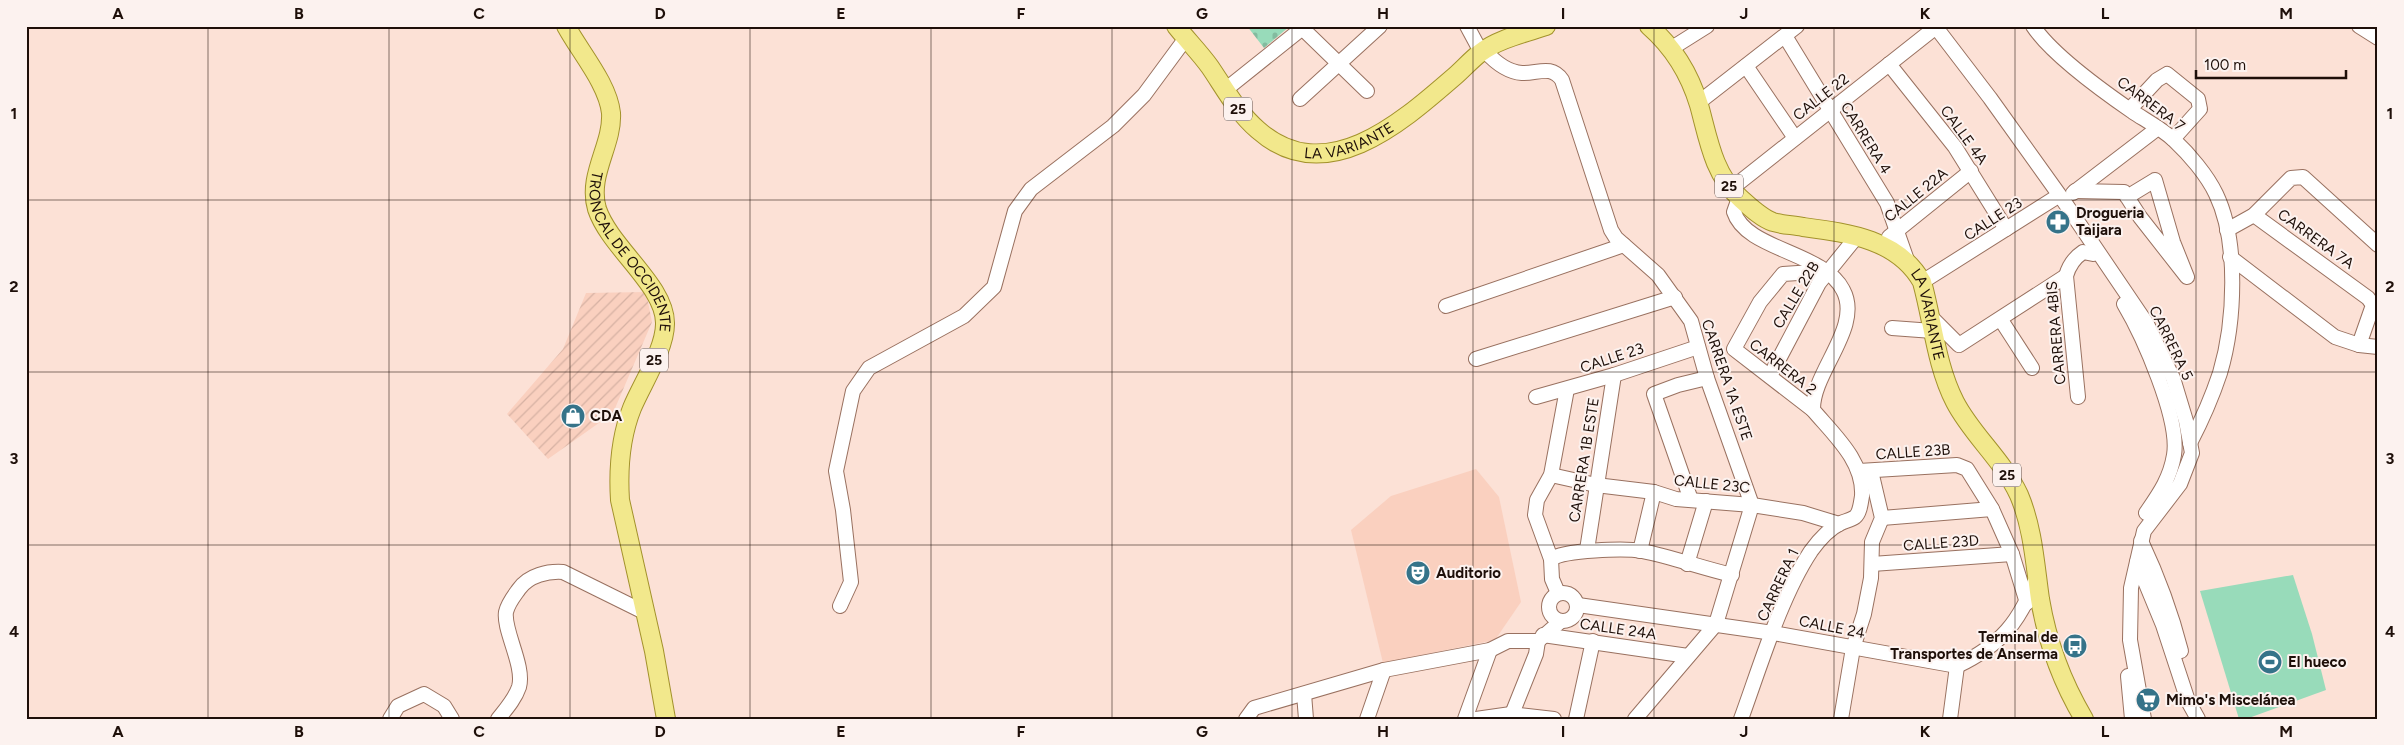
<svg xmlns="http://www.w3.org/2000/svg" width="2404" height="745" viewBox="0 0 2404 745" font-family="Figtree,sans-serif">
  <style>
    .built { fill: #fad0bf }
    .industrial { fill: url(#industrial-furrows) }
    .grass { fill: #98dbba }
    .cemetery { fill: url(#cemetery-stones) }
    .lines { fill: none; stroke-linecap: round; stroke-linejoin: round }
    .minor-casing { stroke: #997160; stroke-width: 16 }
    .major-casing { stroke: #a3922c; stroke-width: 20 }
    .minor { stroke: #fff; stroke-width: 14 }
    .major { stroke: #f2e88c; stroke-width: 18 }
    .grid { fill: none; stroke: #1e0f09; stroke-width: 1; stroke-opacity: 0.55 }
    .labels { text-anchor: middle; dominant-baseline: central; stroke-width: 4; stroke-linejoin: round; paint-order: stroke }
    .shield { fill: #fcf2ef; stroke: #61534e; stroke-width: 1 }
    .shield-label { font-size: 14px; font-weight: bold; fill: #1e0f09 }
    .street-label { font-size: 15px; fill: #1e0f09; stroke: #fcf2ef }
    .poi-label { font-size: 15px; font-weight: bold; fill: #1e0f09; stroke: #fcf2ef; text-anchor: start }
    .neatline { fill: none; stroke: #1e0f09; stroke-width: 2 }
    .grid-label { font-size: 16px; text-anchor: middle; font-weight: bold; fill: #1e0f09 }
  </style>
  <defs>
    <pattern id="industrial-furrows" width="10" height="10" patternUnits="userSpaceOnUse" patternTransform="scale(1.25)"><rect width="10" height="10" fill="#fad0bf"/><path d="M-1 1l2-2M0 10L10 0M9 11l2-2" fill="none" stroke="#d6b1a3"/></pattern>
    <pattern id="cemetery-stones" width="16" height="16" patternUnits="userSpaceOnUse" patternTransform="scale(1.25)"><rect width="16" height="16" fill="#98dbba"/><path d="M2 7V4a2 2 0 0 1 4 0v3zM10 15v-3a2 2 0 0 1 4 0v3z" fill="#83bb9f"/></pattern>
  </defs>
  <rect width="100%" height="100%" fill="#fce1d6"/>
  <polygon class="built" points="1476,469 1499,497 1521,602 1495,640 1383,663 1351,530 1391,496"/>
  <polygon class="industrial" points="646,292 652,322 613,413 548,459 507,414 563,349 586,293"/>
  <polygon class="grass" points="2293,575 2312,634 2326,690 2246,719 2239,719 2200,591"/>
  <polygon class="cemetery" points="1247,26 1290,26 1264,48"/>
  <g class="lines">
    <defs>
      <g id="minor">
        <polyline points="1467,26 1481,52"/>
        <polyline points="1935,26 1990,98 2063,200 2147,324 2173,378 2186,421 2192,453 2180,484 2144,531 2131,588 2130,640 2144,719"/>
        <path d="M2033,26C2052,55 2104,92 2133,112C2147,121 2162,129 2174,140C2189,154 2207,175 2216,194C2239,242 2235,322 2220,373C2212,397 2202,420 2190,443"/>
        <polyline points="2359,26 2378,38"/>
        <polyline points="1302,28 1367,91"/>
        <polyline points="1785,36 1887,203 1908,263"/>
        <polyline points="1672,48 1707,26"/>
        <path d="M1485,51C1494,61 1506,72 1522,73C1537,74 1551,64 1562,80L1611,230L1616,238L1658,275L1691,321L1707,378L1752,505L1716,624L1635,719"/>
        <polyline points="1889,64 1955,147 2006,229"/>
        <polyline points="1746,66 1795,138"/>
        <polyline points="1225,90 1305,26"/>
        <polyline points="1300,99 1380,26"/>
        <polyline points="1698,103 1797,26"/>
        <polyline points="2130,109 2157,80 2167,74 2198,99 2200,109 2173,139"/>
        <polyline points="1731,189 1931,31"/>
        <polyline points="2075,191 2124,192 2140,217 2187,277 2173,242 2155,180 2127,197"/>
        <polyline points="2073,193 2158,128"/>
        <path d="M1739,198L1734,212C1746,250 1824,252 1843,290C1863,327 1812,372 1813,410C1834,435 1864,461 1862,496C1861,502 1860,513 1855,517C1851,520 1845,521 1841,523C1828,529 1819,540 1811,551C1781,596 1760,667 1741,719"/>
        <polyline points="2254,215 2368,298 2373,305 2359,345"/>
        <polyline points="2227,230 2254,215 2291,178 2303,177 2378,245"/>
        <polyline points="1889,237 1971,171"/>
        <polyline points="2230,257 2335,337 2359,345 2378,347"/>
        <polyline points="1922,282 2055,198"/>
        <path d="M2124,304C2143,336 2180,419 2174,455C2170,479 2159,494 2146,513"/>
        <polyline points="1446,306 1624,245"/>
        <polyline points="1930,316 1959,345 2066,276"/>
        <polyline points="2001,320 2032,368"/>
        <polyline points="1892,328 1933,331"/>
        <polyline points="1476,359 1675,297"/>
        <polyline points="1770,376 1819,283 1858,235"/>
        <polyline points="1536,397 1614,375 1698,347"/>
        <path d="M2078,397L2066,276C2069,265 2074,258 2083,252L2093,254"/>
        <polyline points="1813,410 1734,349 1760,302 1783,274 1828,271"/>
        <polyline points="1859,471 1957,465 1967,469 1992,509 2012,554 2027,603"/>
        <polyline points="1551,475 1596,485 1654,492 1676,499 1752,505 1803,513 1839,524"/>
        <polyline points="1691,500 1654,394 1678,385 1707,378"/>
        <polyline points="1882,518 1992,509"/>
        <path d="M2141,541C2158,577 2171,612 2181,651"/>
        <polyline points="1587,550 1614,375"/>
        <polyline points="1640,551 1654,492"/>
        <path d="M1551,559C1564,550 1625,548 1642,551C1672,557 1702,568 1732,575"/>
        <polyline points="2137,562 2163,625 2188,701 2198,719"/>
        <polyline points="1687,564 1706,501"/>
        <polyline points="1872,564 2012,554"/>
        <polyline points="1558,593 1552,579 1551,559 1535,515 1537,500 1551,475 1567,389"/>
        <circle cx="1563" cy="607" r="14"/>
        <path d="M1578,605L1773,633L1957,666C2001,645 2020,622 2037,576"/>
        <polyline points="840,606 851,582 843,510 836,471 853,391 869,368 964,316 994,287 1015,211 1031,189 1113,126 1144,95 1186,38"/>
        <polyline points="1543,635 1688,656"/>
        <polyline points="2128,676 2132,719"/>
        <polyline points="1304,694 1306,719"/>
        <polyline points="390,719 398,706 424,694 444,706 452,719"/>
        <path d="M498,719C506,709 515,699 519,687C525,666 503,630 506,612C508,603 514,596 519,589C529,575 548,571 563,572L644,612"/>
        <polyline points="1246,719 1254,708 1384,670 1490,650 1508,641 1538,641 1561,621"/>
        <polyline points="1367,719 1384,670"/>
        <polyline points="1465,719 1490,650"/>
        <polyline points="1476,719 1511,714 1554,719"/>
        <polyline points="1510,719 1536,654 1538,641"/>
        <polyline points="1576,719 1593,641"/>
        <polyline points="1841,719 1853,648 1864,614 1871,578 1872,542 1882,518 1871,471"/>
        <polyline points="1950,719 1957,666"/>
      </g>
      <g id="major">
        <path id="s1" d="M566,26C580,52 608,84 611,113C613,145 587,175 597,209C610,248 666,286 665,324C665,349 642,384 632,408C620,438 618,468 620,500L654,651L666,719"/>
        <path id="s2" d="M1176,26C1187,40 1200,53 1210,67C1225,89 1237,112 1258,130C1326,190 1402,122 1455,76C1463,69 1471,60 1480,53C1498,39 1525,33 1546,26"/>
        <path id="s3" d="M1649,26C1673,47 1690,75 1699,105C1708,137 1713,174 1740,198C1749,206 1761,218 1773,222C1783,225 1794,225 1803,227C1848,233 1898,239 1922,282C1933,322 1936,365 1955,402C1972,435 2003,460 2019,495C2033,528 2035,564 2040,599C2047,641 2062,682 2084,719"/>
      </g>
    </defs>
    <use href="#minor" class="minor-casing"/>
    <use href="#major" class="major-casing"/>
    <use href="#minor" class="minor"/>
    <use href="#major" class="major"/>
  </g>
  <path class="grid" d="M208,26V719M389,26V719M570,26V719M750,26V719M931,26V719M1112,26V719M1292,26V719M1473,26V719M1654,26V719M1834,26V719M2015,26V719M2196,26V719M26,200H2378M26,372H2378M26,545H2378"/>
  <defs>
    <symbol id="pharmacy-disc" viewBox="-11 -11 22 22"><circle r="9.5" fill="#357389" stroke="#fcf2ef"/><path d="M-2-6h4v4h4v4h-4v4h-4v-4h-4v-4h4Z" fill="#fff"/></symbol>
    <symbol id="shop-disc" viewBox="-11 -11 22 22"><circle r="9.5" fill="#357389" stroke="#fcf2ef"/><path d="M-5-2.5h2.3a2.7 3.5 0 0 1 5.4 0H5L5.5 6h-11ZM-1.5-2.5h3a1.5 2.3 0 0 0-3 0Z" fill="#fff"/></symbol>
    <symbol id="theatre-disc" viewBox="-11 -11 22 22"><circle r="9.5" fill="#357389" stroke="#fcf2ef"/><path d="M-5-5.5Q0-4 5-5.5V0Q5 5 0 6Q-5 5-5 0ZM-3.3-2.5H-1v1.5H-3.3ZM1-2.5H3.3v1.5H1ZM-2.8 1Q0 5.5 2.8 1Z" fill="#fff"/></symbol>
    <symbol id="bus-disc" viewBox="-11 -11 22 22"><circle r="9.5" fill="#357389" stroke="#fcf2ef"/><path d="M-5-6H5V4H4V6H2V4H-2V6H-4V4H-5ZM-3.5-4V0h7V-4ZM-3.5 1.2v1.5H-2V1.2ZM2 1.2v1.5H3.5V1.2Z" fill="#fff"/></symbol>
    <symbol id="stadium-disc" viewBox="-11 -11 22 22"><circle r="9.5" fill="#357389" stroke="#fcf2ef"/><path d="M0-5a6.5 5 0 1 0 0 10a6.5 5 0 1 0 0-10ZM-3.5-1.8h7v3.6h-7Z" fill="#fff"/></symbol>
    <symbol id="supermarket-disc" viewBox="-11 -11 22 22"><circle r="9.5" fill="#357389" stroke="#fcf2ef"/><path d="M-6-5.5h2.5l.6 2H6L4.5 2H-2.5L-4.4-4H-6ZM-1.5 3.2a1.3 1.3 0 1 0 .1 0ZM3 3.2a1.3 1.3 0 1 0 .1 0Z" fill="#fff"/></symbol>
  </defs>
  <g fill-rule="evenodd">
    <use href="#pharmacy-disc" x="2044" y="208" width="28" height="28"/>
    <use href="#shop-disc" x="559" y="402" width="28" height="28"/>
    <use href="#theatre-disc" x="1404" y="559" width="28" height="28"/>
    <use href="#bus-disc" x="2061" y="632" width="28" height="28"/>
    <use href="#stadium-disc" x="2256" y="648" width="28" height="28"/>
    <use href="#supermarket-disc" x="2134" y="686" width="28" height="28"/>
  </g>
  <g class="labels">
    <g class="shield">
      <rect x="1224" y="97.5" width="28" height="23" rx="4"/>
      <rect x="1715" y="174.5" width="28" height="23" rx="4"/>
      <rect x="640" y="348.5" width="28" height="23" rx="4"/>
      <rect x="1993" y="463.5" width="28" height="23" rx="4"/>
    </g>
    <g class="shield-label">
      <text x="1238" y="109">25</text>
      <text x="1729" y="186">25</text>
      <text x="654" y="360">25</text>
      <text x="2007" y="475">25</text>
    </g>
    <g class="street-label">
      <text transform="translate(1821 97) rotate(-38)">CALLE 22</text>
      <text transform="translate(2151 104) rotate(37)">CARRERA 7</text>
      <text transform="translate(1964 135) rotate(54)">CALLE 4A</text>
      <text stroke="none"><textPath href="#s2" startOffset="232">LA VARIANTE</textPath></text>
      <text transform="translate(1866 138) rotate(58)">CARRERA 4</text>
      <text transform="translate(1916 195) rotate(-39)">CALLE 22A</text>
      <text transform="translate(1993 219) rotate(-33)">CALLE 23</text>
      <text transform="translate(2316 239) rotate(36)">CARRERA 7A</text>
      <text stroke="none"><textPath href="#s1" startOffset="250">TRONCAL DE OCCIDENTE</textPath></text>
      <text transform="translate(1796 295) rotate(-59)">CALLE 22B</text>
      <text stroke="none"><textPath href="#s3" startOffset="439">LA VARIANTE</textPath></text>
      <text transform="translate(2056 333) rotate(-95)">CARRERA 4BIS</text>
      <text transform="translate(2171 343) rotate(64)">CARRERA 5</text>
      <text transform="translate(1612 358) rotate(-18)">CALLE 23</text>
      <text transform="translate(1783 367) rotate(38)">CARRERA 2</text>
      <text transform="translate(1727 380) rotate(71)">CARRERA 1A ESTE</text>
      <text transform="translate(1913 452) rotate(-4)">CALLE 23B</text>
      <text transform="translate(1584 460) rotate(-81)">CARRERA 1B ESTE</text>
      <text transform="translate(1712 484) rotate(6)">CALLE 23C</text>
      <text transform="translate(1941 543) rotate(-4)">CALLE 23D</text>
      <text transform="translate(1778 585) rotate(-65)">CARRERA 1</text>
      <text transform="translate(1832 627) rotate(11)">CALLE 24</text>
      <text transform="translate(1618 629) rotate(8)">CALLE 24A</text>
    </g>
    <g class="poi-label">
      <text x="2076" y="213">Drogueria<tspan x="2076" dy="17">Taijara</tspan></text>
      <text x="590" y="416">CDA</text>
      <text x="1436" y="573">Auditorio</text>
      <text x="2058" y="637" text-anchor="end">Terminal de<tspan x="2058" dy="17">Transportes de Anserma</tspan></text>
      <text x="2288" y="662">El hueco</text>
      <text x="2166" y="700">Mimo's Miscelánea</text>
    </g>
  </g>
  <rect width="2404" height="745" fill="none" stroke="#fcf2ef" stroke-width="55"/>
  <path d="M2196 70v8h150v-8" fill="none" stroke="#1e0f09" stroke-width="2.5"/>
  <text x="2204" y="70" font-size="15" fill="#1e0f09" stroke="#fcf2ef" stroke-width="4" paint-order="stroke">100 m</text>
  <rect x="28" y="28" width="2348" height="690" class="neatline"/>
  <g class="grid-label">
    <text x="118" y="19">A</text>
    <text x="299" y="19">B</text>
    <text x="479" y="19">C</text>
    <text x="660" y="19">D</text>
    <text x="841" y="19">E</text>
    <text x="1021" y="19">F</text>
    <text x="1202" y="19">G</text>
    <text x="1383" y="19">H</text>
    <text x="1563" y="19">I</text>
    <text x="1744" y="19">J</text>
    <text x="1925" y="19">K</text>
    <text x="2105" y="19">L</text>
    <text x="2286" y="19">M</text>
    <text x="14" y="119">1</text>
    <text x="2390" y="119">1</text>
    <text x="14" y="292">2</text>
    <text x="2390" y="292">2</text>
    <text x="14" y="464">3</text>
    <text x="2390" y="464">3</text>
    <text x="14" y="637">4</text>
    <text x="2390" y="637">4</text>
    <text x="118" y="737">A</text>
    <text x="299" y="737">B</text>
    <text x="479" y="737">C</text>
    <text x="660" y="737">D</text>
    <text x="841" y="737">E</text>
    <text x="1021" y="737">F</text>
    <text x="1202" y="737">G</text>
    <text x="1383" y="737">H</text>
    <text x="1563" y="737">I</text>
    <text x="1744" y="737">J</text>
    <text x="1925" y="737">K</text>
    <text x="2105" y="737">L</text>
    <text x="2286" y="737">M</text>
  </g>
</svg>
